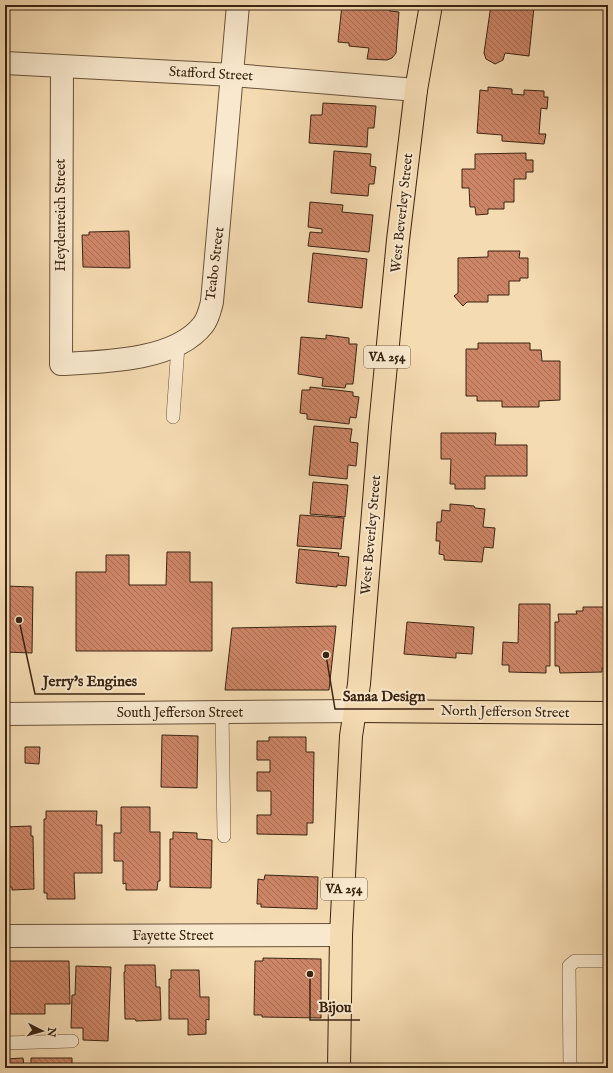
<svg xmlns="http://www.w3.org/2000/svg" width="613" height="1073" viewBox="0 0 613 1073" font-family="'IM FELL English',serif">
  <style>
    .building { fill: url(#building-back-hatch); stroke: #3a2411 }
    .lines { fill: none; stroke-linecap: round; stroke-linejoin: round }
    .service-casing { stroke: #695239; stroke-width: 14 }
    .minor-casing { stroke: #695239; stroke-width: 24 }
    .tertiary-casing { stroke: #695239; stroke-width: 24 }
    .primary-casing { stroke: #3a2411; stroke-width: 24 }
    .service { stroke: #f8e8cd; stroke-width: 13 }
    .minor { stroke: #f8e8cd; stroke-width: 22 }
    .tertiary { stroke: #f8e8cd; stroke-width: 22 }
    .primary { stroke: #f5dbb2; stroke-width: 22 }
    .labels { text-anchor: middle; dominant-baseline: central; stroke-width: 4; stroke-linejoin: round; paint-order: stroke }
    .shield { fill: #f8e8cd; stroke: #735f49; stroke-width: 1 }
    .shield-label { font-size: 13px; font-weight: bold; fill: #3a2411 }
    .street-label { font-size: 14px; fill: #3a2411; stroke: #f8e8cd }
    .leader { fill: none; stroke: #3a2411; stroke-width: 1.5 }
    .callout-dot { fill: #3a2411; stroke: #f8e8cd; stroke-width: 1.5 }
    .callout-label { font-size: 15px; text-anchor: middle; font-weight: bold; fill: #3a2411; stroke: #f8e8cd; stroke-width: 4; stroke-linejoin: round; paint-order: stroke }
  </style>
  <defs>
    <pattern id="building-back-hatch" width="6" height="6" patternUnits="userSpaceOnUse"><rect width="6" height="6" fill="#cd8567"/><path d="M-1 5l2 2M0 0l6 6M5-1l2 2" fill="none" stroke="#a76d53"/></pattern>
  </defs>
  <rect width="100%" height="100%" fill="#f5dbb2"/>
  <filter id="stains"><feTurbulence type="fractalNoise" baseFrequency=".005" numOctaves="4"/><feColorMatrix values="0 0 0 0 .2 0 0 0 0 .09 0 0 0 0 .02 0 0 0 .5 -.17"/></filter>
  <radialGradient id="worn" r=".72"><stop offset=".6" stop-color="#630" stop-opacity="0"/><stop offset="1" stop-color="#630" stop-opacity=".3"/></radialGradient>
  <g class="building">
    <polygon points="342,5 391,5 390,11 399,12 396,53 392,58 387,60 367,59 369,48 349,46 349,43 338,42"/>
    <polygon points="491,5 534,7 529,56 505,53 503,60 495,64 486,59 484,53"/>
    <polygon points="488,87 512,89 512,94 524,95 524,90 544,91 544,97 548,97 547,109 541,108 539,134 546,134 544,144 502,141 502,135 477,133 480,90 488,91"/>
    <polygon points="323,103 376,106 374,128 368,128 367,147 309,143 311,115 322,115"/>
    <polygon points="334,151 371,154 370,166 376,167 374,184 369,184 368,196 331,193"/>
    <polygon points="526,153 526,160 533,160 533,172 526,172 526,179 514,179 514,202 504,202 504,209 488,209 488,214 476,215 475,207 470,207 469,188 462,188 462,169 475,169 475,154"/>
    <polygon points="310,202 343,205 342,212 373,215 369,252 308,246 310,232 322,233 322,229 308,227"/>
    <polygon points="129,231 130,268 83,267 82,235 89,235 89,232"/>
    <polygon points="488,251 520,251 519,258 528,258 528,278 520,278 520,281 509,281 509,295 488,295 488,302 467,302 463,306 454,296 458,293 458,258 488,257"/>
    <polygon points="313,253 367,259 362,308 308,302"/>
    <polygon points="326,335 349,338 349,344 357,344 353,384 346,384 345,388 322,386 323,378 298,374 301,337 326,339"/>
    <polygon points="478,343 530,343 530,350 541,350 542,361 560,361 560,400 539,401 539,407 502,407 502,401 477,401 477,396 466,396 466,349 478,349"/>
    <polygon points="310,387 353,392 353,396 359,397 356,418 350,417 349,424 307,419 307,414 300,413 302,390 310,390"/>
    <polygon points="314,426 352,429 350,442 358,443 356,466 348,465 347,479 309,475"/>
    <polygon points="441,433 496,433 495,445 527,445 527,476 485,476 485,489 455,489 455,484 450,484 451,459 441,459"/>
    <polygon points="313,482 348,485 345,517 310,514"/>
    <polygon points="450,504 474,506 475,508 485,509 483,527 495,528 493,548 484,547 482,562 444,560 444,555 439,554 440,541 436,541 437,522 441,522 442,510 450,511"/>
    <polygon points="300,515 344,518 341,549 297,546"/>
    <polygon points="299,549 339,553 338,556 349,557 346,586 337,585 337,587 296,583"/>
    <polygon points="167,552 190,552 190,582 212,582 212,651 76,651 76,572 106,572 106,555 129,555 129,585 166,585"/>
    <polygon points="5,586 33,587 32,653 5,652"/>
    <polygon points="519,604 550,604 550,666 546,666 546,673 509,672 509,665 502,665 503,642 518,643"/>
    <polygon points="583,607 606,607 607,668 602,668 602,672 560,673 559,666 555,666 555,622 559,622 558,614 577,614 576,611 583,611"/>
    <polygon points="407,622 474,627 472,654 456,653 456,658 404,654"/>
    <polygon points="336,626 329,690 225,690 232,628"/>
    <polygon points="162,735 198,736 197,788 161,787"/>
    <polygon points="269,737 306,737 306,752 314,752 313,823 307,823 307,835 257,834 257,815 271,815 271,791 257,791 257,772 270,772 270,760 257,760 257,741 269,741"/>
    <polygon points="25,747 40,747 39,764 25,763"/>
    <polygon points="121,807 150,807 150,832 160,832 160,881 158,881 157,890 126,890 126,883 123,884 123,861 114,861 114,833 121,833"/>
    <polygon points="46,811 97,811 96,825 102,825 102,873 74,873 75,899 47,899 47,893 44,893 44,819 46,819"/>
    <polygon points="31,826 31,836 33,836 34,889 12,890 12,887 5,887 5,827"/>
    <polygon points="173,832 197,833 197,839 212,840 211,888 170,887 170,839 173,839"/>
    <polygon points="265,875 318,877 317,909 261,907 261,904 257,904 258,879 264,880"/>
    <polygon points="263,958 321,959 321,1018 262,1017 262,1015 254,1015 255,961 263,961"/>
    <polygon points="5,961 69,961 70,1004 45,1004 45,1014 10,1014 10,990 7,990 7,982 5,982"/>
    <polygon points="125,965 155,965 156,987 160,987 161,1020 136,1021 135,1019 125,1019 124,972 125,972"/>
    <polygon points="76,966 111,967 108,1041 83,1040 83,1028 71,1028 72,995 75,995"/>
    <polygon points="171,970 199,970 200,997 209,997 209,1020 206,1019 206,1034 188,1035 188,1019 169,1019 169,979 171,979"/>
    <polygon points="23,1058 24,1066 31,1066 31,1058 72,1058 72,1068 5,1068 5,1059"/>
  </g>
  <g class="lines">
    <defs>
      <g id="service">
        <polyline points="173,417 178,346"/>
        <polyline points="222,713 224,836"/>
        <polyline points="5,1043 72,1041"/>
        <polyline points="570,1068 569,966 575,961 608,961"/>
      </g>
      <g id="minor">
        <polyline points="5,63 233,75 416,90"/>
        <path d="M62,67L61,364C103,362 175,361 203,325C208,319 210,310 212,302L238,5"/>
        <polyline points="5,936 341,935"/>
      </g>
      <polyline id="tertiary" points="5,714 355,711"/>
      <g id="primary">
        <polyline points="355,711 608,713"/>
        <polyline points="339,1068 341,935 351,736 359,684 380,427 398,240 416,90 431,5"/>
      </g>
    </defs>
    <use href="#service" class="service-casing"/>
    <use href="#minor" class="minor-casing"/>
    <use href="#tertiary" class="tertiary-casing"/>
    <use href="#primary" class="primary-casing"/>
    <use href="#service" class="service"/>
    <use href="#minor" class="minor"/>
    <use href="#tertiary" class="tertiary"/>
    <use href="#primary" class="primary"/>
  </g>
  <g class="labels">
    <g class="shield">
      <rect x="364" y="346" width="46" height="22" rx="3"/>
      <rect x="321" y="878" width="46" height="22" rx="3"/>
    </g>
    <g class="shield-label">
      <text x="387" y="357">VA 254</text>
      <text x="344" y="889">VA 254</text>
    </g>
    <g class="street-label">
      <text transform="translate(211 74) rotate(3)">Stafford Street</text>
      <text transform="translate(402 213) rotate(-84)">West Beverley Street</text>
      <text transform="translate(61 215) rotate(-90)">Heydenreich Street</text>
      <text transform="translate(215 264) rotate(-83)">Teabo Street</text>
      <text transform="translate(371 535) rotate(-85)">West Beverley Street</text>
      <text transform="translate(505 712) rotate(1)">North Jefferson Street</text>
      <text x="180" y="713">South Jefferson Street</text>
      <text x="173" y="936">Fayette Street</text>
    </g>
  </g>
  <path class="leader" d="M19 620L35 694H145M326 655L335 709H434M310 974L310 1020H360"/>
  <g class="callout-dot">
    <circle cx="19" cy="620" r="4"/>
    <circle cx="326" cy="655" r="4"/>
    <circle cx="310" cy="974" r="4"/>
  </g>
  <g class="callout-label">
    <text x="90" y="686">Jerry's Engines</text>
    <text x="384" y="701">Sanaa Design</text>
    <text x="335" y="1012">Bijou</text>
  </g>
  <rect width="613" height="1073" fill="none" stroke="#f5dbb2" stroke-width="20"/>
  <rect x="6" y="6" width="601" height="1061" fill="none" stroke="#3a2411" stroke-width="2"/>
  <rect x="10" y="10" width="593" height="1053" fill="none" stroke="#3a2411"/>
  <g transform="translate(42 1031) rotate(96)" stroke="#f8e8cd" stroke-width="3" paint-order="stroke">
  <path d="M0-3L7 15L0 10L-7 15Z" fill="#3a2411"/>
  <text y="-6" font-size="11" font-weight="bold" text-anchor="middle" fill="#3a2411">N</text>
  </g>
  <rect width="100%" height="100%" filter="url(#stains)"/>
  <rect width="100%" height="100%" fill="url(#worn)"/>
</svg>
